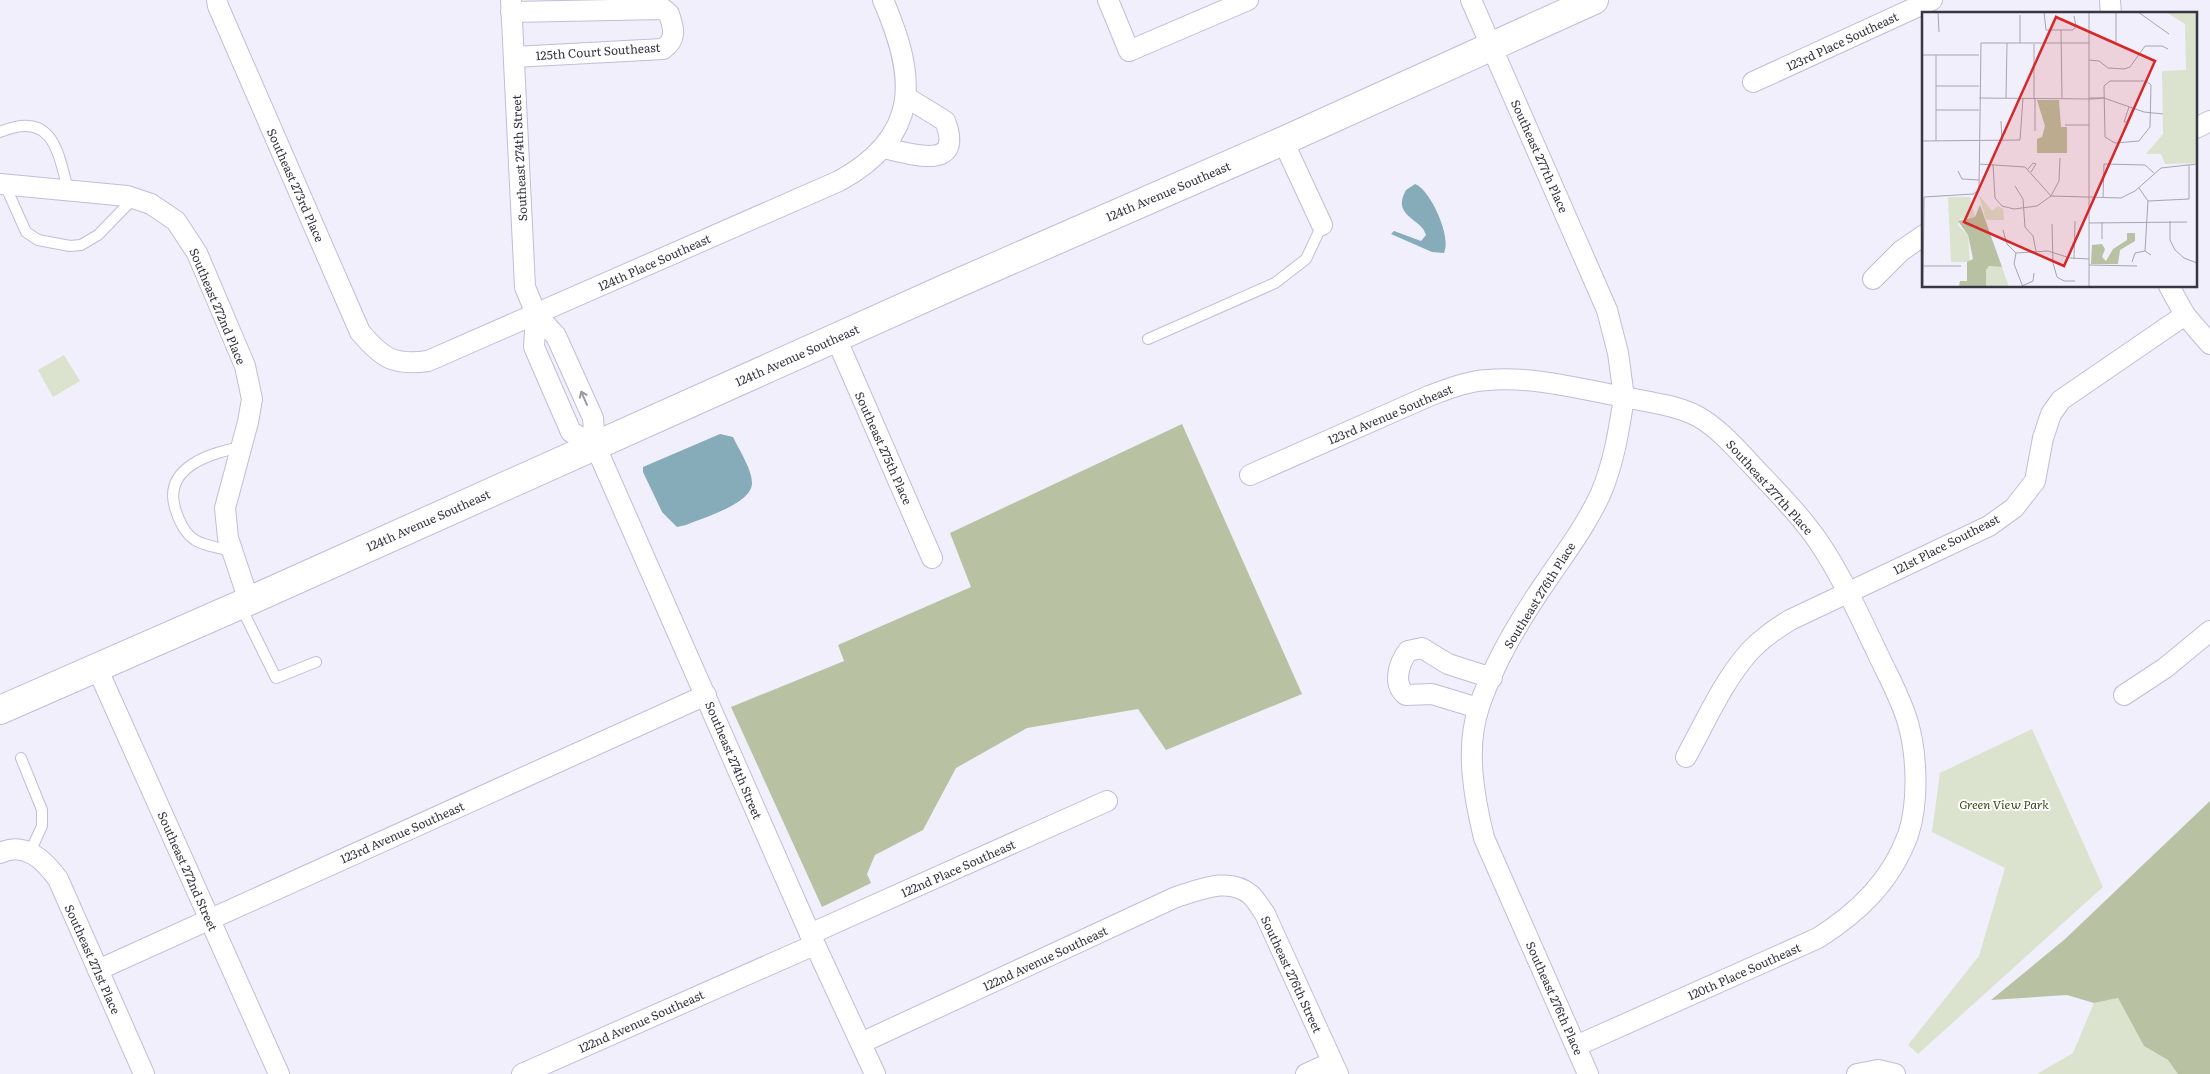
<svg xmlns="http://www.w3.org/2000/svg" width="2210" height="1074" viewBox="0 0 2210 1074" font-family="Literata,serif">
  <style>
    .green { fill: #dbe2cd }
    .forest { fill: #b8c2a2 }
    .water { fill: #86acba }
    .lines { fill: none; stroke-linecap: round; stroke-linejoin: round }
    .lane-casing { stroke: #c1bdda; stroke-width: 12 }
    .street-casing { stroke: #c1bdda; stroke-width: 22 }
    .secondary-casing { stroke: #c1bdda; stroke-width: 30 }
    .lane { stroke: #fff; stroke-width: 10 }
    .street { stroke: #fff; stroke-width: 20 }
    .secondary { stroke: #fff; stroke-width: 28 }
    .oneway { stroke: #9b9aa0 }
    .labels { text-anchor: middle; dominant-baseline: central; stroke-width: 4; stroke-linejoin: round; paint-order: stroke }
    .street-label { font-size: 12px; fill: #373541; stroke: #fff }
    .park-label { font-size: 12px; font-style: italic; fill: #3e4a17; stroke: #fff }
    .inset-road { fill: none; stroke: #a7a5b1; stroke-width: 1 }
    .view { fill: #d62828; fill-opacity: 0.15; stroke: #d62828; stroke-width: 2.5 }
    .inset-edge { fill: none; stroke: #373541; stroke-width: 2.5 }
  </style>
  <rect width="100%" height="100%" fill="#f1effb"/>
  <g class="green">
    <polygon points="64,355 80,381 53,397 38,370"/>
    <polygon points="2032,729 2103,887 1918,1054 1908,1045 1979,956 2005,868 1932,832 1940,773"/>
    <polygon points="2118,998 2144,1046 2168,1060 2178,1074 2037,1074 2073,1053 2094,1003"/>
  </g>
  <g class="forest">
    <polygon points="1182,424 1302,694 1166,750 1138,709 1027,728 956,768 923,830 875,855 867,874 871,883 822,907 731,707 844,661 838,645 971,587 950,533"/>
    <polygon points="2210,801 2210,1074 2178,1074 2168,1060 2144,1046 2118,998 2094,1003 2067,995 1991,1000 2064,940"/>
  </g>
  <g class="water">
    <path d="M1415,184C1431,190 1452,238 1444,253L1432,252L1391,234L1394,231L1421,241L1426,235C1422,218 1391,217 1406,190Z"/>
    <path d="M720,434L733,437C739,450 752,469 752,483C752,504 702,518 686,525L677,527L662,512L643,472V467Z"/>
  </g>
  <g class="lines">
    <defs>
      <g id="lane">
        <path d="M0,132C52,110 58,150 68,190"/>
        <polyline points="5,185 26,232 38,240 70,246 81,245 98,235 134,198"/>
        <polyline points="1148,339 1275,283 1306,259 1322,225"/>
        <path d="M232,551C221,548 204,546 195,540C185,534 178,519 175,508C163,467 211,453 241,447"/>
        <polyline points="240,605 276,678 316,662"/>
        <polyline points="21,758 42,810 42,826 30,852"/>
      </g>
      <g id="street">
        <path d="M217,0L218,6L360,332C382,358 394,366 428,361L839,181C921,136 917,78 883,0"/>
        <polyline points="511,0 525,287 536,314"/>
        <polyline points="1108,0 1129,51 1248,0"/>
        <path d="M1471,0L1607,310L1618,353L1624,397C1648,402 1676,405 1697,416C1717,427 1733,445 1748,461C1773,488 1802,516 1822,547C1843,579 1859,615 1876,650C1887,674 1901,698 1908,723C1917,755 1919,802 1908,835C1891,881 1859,912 1818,938L1576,1046"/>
        <polyline points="2110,0 2111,14"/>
        <path d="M511,12L663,9L669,14C674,29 677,39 663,49L514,57"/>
        <polyline points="1753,82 1932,0"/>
        <polyline points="2196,128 2210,121"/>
        <polyline points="1283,141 1322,225"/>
        <path d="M884,148C911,154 965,172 945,121L906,97"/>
        <polyline points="0,184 127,196 151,204 176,221 197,253 245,366 252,399 248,422 225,508 228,538 249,601"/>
        <polyline points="1873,279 1901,251 1924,235"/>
        <polyline points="2169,286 2185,315 2210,344"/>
        <polyline points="836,338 932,558"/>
        <polyline points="595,445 571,432 534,347 536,314 556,336 593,418 595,445 810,934 875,1074"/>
        <path d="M1250,475L1429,396C1448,389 1467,381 1488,380C1533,376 1580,389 1624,397C1619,430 1614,462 1601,493C1587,524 1566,552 1547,580C1520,619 1494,662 1479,707C1465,748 1474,797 1484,838L1588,1074"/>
        <polyline points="97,668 279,1074"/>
        <polyline points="2124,695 2165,668 2210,631"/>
        <path d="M1478,708L1432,694L1406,695C1392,684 1399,663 1408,651L1422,648L1448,664L1492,678"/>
        <path d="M1686,757C1706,721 1723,681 1750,651C1762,638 1776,629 1790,620L1989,526L2014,508L2035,481L2043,438L2051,414L2061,400L2185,315"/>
        <path d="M0,853C25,841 44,860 58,879L144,1074"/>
        <polyline points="810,934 1107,801"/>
        <polyline points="98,970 706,695"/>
        <path d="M861,1043L1176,897C1200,890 1229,876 1251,895C1256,900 1261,908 1265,914L1338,1074"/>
        <polyline points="522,1074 814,945"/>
        <polyline points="1306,1074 1332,1062"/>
        <polyline points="1857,1074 1878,1070 1895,1074"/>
      </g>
      <polyline id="secondary" points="0,710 249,601 949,287 1283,141 1594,0"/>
    </defs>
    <use href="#lane" class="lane-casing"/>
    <use href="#street" class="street-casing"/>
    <use href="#secondary" class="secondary-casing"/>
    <use href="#lane" class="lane"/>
    <use href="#street" class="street"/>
    <use href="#secondary" class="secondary"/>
  </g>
  <defs><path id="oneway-shaft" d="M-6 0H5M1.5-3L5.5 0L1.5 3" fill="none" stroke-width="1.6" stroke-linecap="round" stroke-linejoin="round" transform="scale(1.25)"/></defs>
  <use class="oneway" href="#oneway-shaft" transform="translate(584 398) rotate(-114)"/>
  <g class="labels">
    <g class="street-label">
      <text transform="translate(1842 41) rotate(-25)">123rd Place Southeast</text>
      <text transform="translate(598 51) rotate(-4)">125th Court Southeast</text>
      <text transform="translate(1540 156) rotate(66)">Southeast 277th Place</text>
      <text transform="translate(519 158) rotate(-93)">Southeast 274th Street</text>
      <text transform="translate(296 185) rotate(66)">Southeast 273rd Place</text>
      <text transform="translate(1168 191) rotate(-23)">124th Avenue Southeast</text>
      <text transform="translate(654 262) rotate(-24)">124th Place Southeast</text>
      <text transform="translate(218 306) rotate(67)">Southeast 272nd Place</text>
      <text transform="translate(797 355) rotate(-24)">124th Avenue Southeast</text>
      <text transform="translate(1390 414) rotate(-23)">123rd Avenue Southeast</text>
      <text transform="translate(884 448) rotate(66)">Southeast 275th Place</text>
      <text transform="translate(1770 487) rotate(48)">Southeast 277th Place</text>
      <text transform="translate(428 520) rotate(-24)">124th Avenue Southeast</text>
      <text transform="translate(1946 544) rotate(-27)">121st Place Southeast</text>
      <text transform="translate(1539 595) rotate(-58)">Southeast 276th Place</text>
      <text transform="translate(734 760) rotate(67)">Southeast 274th Street</text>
      <text transform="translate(402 832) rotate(-24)">123rd Avenue Southeast</text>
      <text transform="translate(958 868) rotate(-24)">122nd Place Southeast</text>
      <text transform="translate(188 871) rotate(66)">Southeast 272nd Street</text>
      <text transform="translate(1045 958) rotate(-25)">122nd Avenue Southeast</text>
      <text transform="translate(93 959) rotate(66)">Southeast 271st Place</text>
      <text transform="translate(1744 971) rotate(-24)">120th Place Southeast</text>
      <text transform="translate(1292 974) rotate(65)">Southeast 276th Street</text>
      <text transform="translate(1555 998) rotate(66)">Southeast 276th Place</text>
      <text transform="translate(641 1021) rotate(-24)">122nd Avenue Southeast</text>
    </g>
    <g class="park-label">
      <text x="2004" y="804">Green View Park</text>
    </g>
  </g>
  <g transform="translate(1922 12)">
    <rect width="275" height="275" fill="#f1effb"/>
    <path d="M244,0H275V151L243,152L239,142H224L241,122L240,59L264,58L263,12ZM57,183L70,199L76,194L81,197L82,208H64ZM26,185H48L53,205L38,207L36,213L46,223L48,250H29ZM67,254L80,255L87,275H64V258Z" fill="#dbe2cd"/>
    <path d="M115,88H137L139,115H145V141H115V127L120,125L123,114ZM58,193L80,255L67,254L64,258V275H37L38,269H45V250L51,247L46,223L36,209L53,205ZM205,221H213V229L198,238L196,252H169L170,233L180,232L183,237L180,245L184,249L191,237L205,228Z" fill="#b8c2a2"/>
    <path class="inset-road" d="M16,0L17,20M122,0L124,18H151L154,14L152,4M194,0V30M216,0L247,22M139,18L140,86M98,31V3M0,43H57M167,48L177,49L186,56L202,57L208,55L223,34H240L246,37M188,69H224L229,73L228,115L217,129L193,131L183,125L182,74ZM14,74H57M57,86L170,87L182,86H167M84,86L85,31M112,86V32M113,86V119M182,86L222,100L241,102M207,95L202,110H205L211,96M14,98H57M79,109L80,129M143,113H167M0,129L98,128L101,86M14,129V43M57,152L103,155L129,184L137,169L138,146M71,152L73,186L80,194L92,197L115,194L129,184L199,186L213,179L239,156L275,152M106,157L111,151L114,152L109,160M36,159L40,167L57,168M93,174L101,187L103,215L111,224L114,239M217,176L226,189L223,239M181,186L182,152L223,153L232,161M226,189L267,187V153M248,209V228L253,238L262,246L275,251M180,210V227M167,211L265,210M130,212L131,251L135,265L142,269H153M81,218L85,232L94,241L126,239L148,246L167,247M94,241L92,252L101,275M152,247L153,209M210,250L213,241L223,239L229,243M167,253L215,254M0,254H39M100,274L111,269L112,261M1,275L2,185L51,182L57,178L59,31H167M167,275V0"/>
    <path class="view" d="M134,5L233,49L142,254L42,210Z"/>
    <rect width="275" height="275" class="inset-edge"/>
  </g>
</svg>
